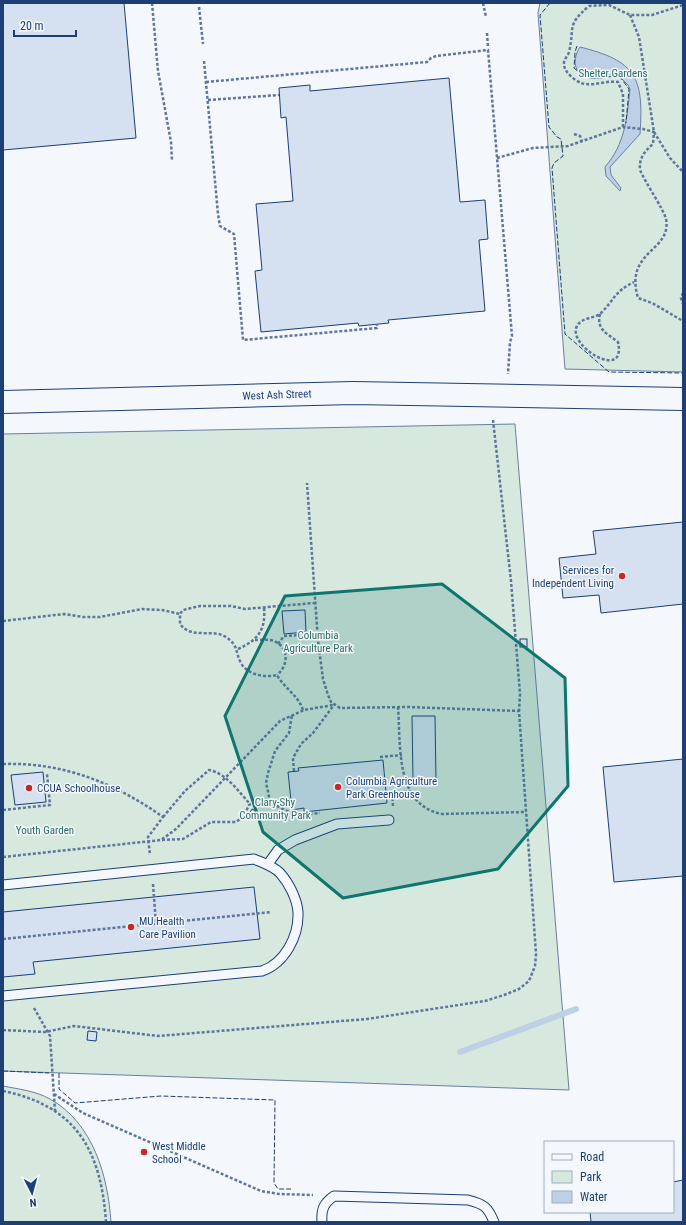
<svg xmlns="http://www.w3.org/2000/svg" width="686" height="1225" viewBox="0 0 686 1225" font-family="'Roboto Condensed',sans-serif">
  <style>
    .green { fill: #d7e8df; stroke: #687fa3 }
    .water { fill: #bed0e5; stroke: #687fa3 }
    .lines { fill: none; stroke-linecap: round; stroke-linejoin: round }
    .stream { stroke: #bed0e5; stroke-width: 6 }
    .building { fill: #d5e0f0; stroke: #1d3f73 }
    .service-casing { stroke: #1d3f73; stroke-width: 11 }
    .tertiary-casing { stroke: #1d3f73; stroke-width: 24 }
    .path { stroke: #5e769c; stroke-width: 2.5; stroke-dasharray: 3 2; stroke-linecap: butt }
    .service { stroke: #f4f7fb; stroke-width: 9 }
    .tertiary { stroke: #f4f7fb; stroke-width: 22 }
    .fence { stroke: #1d3f73; stroke-width: 1; stroke-dasharray: 5 2; stroke-linecap: butt }
    .marked { fill: #0f766e; fill-opacity: 0.2; stroke: #0f766e; stroke-width: 3; stroke-linejoin: round }
    .poi-dot { fill: #c62828; stroke: #f4f7fb; stroke-width: 1.5 }
    .labels { text-anchor: middle; dominant-baseline: central; stroke-width: 3; stroke-linejoin: round; paint-order: stroke }
    .park-label { font-size: 11px; fill: #2c6c60; stroke: #f4f7fb }
    .street-label { font-size: 11px; fill: #1d3f73; stroke: #f4f7fb }
    .poi-label { font-size: 11px; fill: #1d3f73; stroke: #f4f7fb; text-anchor: start }
  </style>
  <rect width="100%" height="100%" fill="#f4f7fb"/>
  <g class="green">
    <polygon points="540,3 683,3 683,372 565,369 538,13"/>
    <polygon points="515,424 569,1090 3,1071 3,434"/>
    <path d="M3,1086C18,1089 36,1091 50,1099C93,1123 108,1176 111,1222H3Z"/>
  </g>
  <path class="water" d="M580,47C636,61 644,77 640,134L610,167L611,175L621,188L620,191L606,176L605,167C625,144 627,118 630,89L628,85L619,76C609,75 600,80 590,78C573,75 572,59 580,47Z"/>
  <g class="lines">
    <polyline class="stream" points="460,1052 576,1009"/>
  </g>
  <g class="building">
    <polygon points="3,3 124,3 136,138 3,150"/>
    <polygon points="449,78 460,202 485,200 488,239 479,240 485,311 388,320 389,323 359,326 358,323 261,332 255,271 262,270 256,204 293,201 286,117 281,118 279,88 310,85 310,91"/>
    <polygon points="683,522 683,604 601,613 599,595 563,598 559,558 596,554 593,531"/>
    <polygon points="305,610 306,632 284,634 282,611"/>
    <rect x="520" y="639" width="7" height="8"/>
    <polygon points="412,716 435,716 436,781 413,781"/>
    <polygon points="683,759 683,876 614,882 603,767"/>
    <polygon points="383,760 387,803 304,812 304,808 292,810 288,772 299,771 298,768"/>
    <polygon points="43,772 46,802 15,805 11,775"/>
    <polygon points="252,809 256,811 252,819 248,816"/>
    <polygon points="254,887 260,939 33,962 35,974 3,977 3,912"/>
    <polygon points="88,1031 97,1032 96,1041 87,1040"/>
    <polygon points="683,1180 683,1222 591,1222 590,1212 673,1212 673,1182"/>
  </g>
  <g class="lines">
    <defs>
      <g id="service">
        <polyline points="268,864 278,850 295,840 337,824 389,820"/>
        <path d="M3,885L254,859C263,863 273,866 280,873C289,883 297,899 298,912C299,936 285,963 262,971L3,996"/>
        <path d="M322,1222C321,1209 324,1203 334,1196L468,1200C484,1204 488,1207 494,1222"/>
      </g>
      <polyline id="tertiary" points="3,402 353,393 683,399"/>
    </defs>
    <use href="#service" class="service-casing"/>
    <use href="#tertiary" class="tertiary-casing"/>
    <g class="path">
      <polyline points="152,3 158,71 171,142 172,161"/>
      <polyline points="483,3 486,17"/>
      <polyline points="199,7 203,44"/>
      <polyline points="630,15 639,37 654,132 670,158 683,172"/>
      <polyline points="487,33 488,47"/>
      <polyline points="204,61 218,214 220,226 234,234 243,340 377,328 377,324"/>
      <polyline points="206,82 427,62 431,58 436,56 488,50 512,336 510,342 508,374"/>
      <polyline points="208,100 279,95"/>
      <path d="M623,127V94L618,82C606,80 593,87 581,83C574,80 563,71 564,63C564,59 568,56 569,52C575,26 566,26 589,6L609,5L630,15H652L683,5"/>
      <polyline points="574,134 580,136 582,142"/>
      <path d="M497,158L533,148L568,146L623,127L643,129L654,132L653,144C644,152 639,158 640,170C646,184 663,208 666,219C672,252 624,250 638,298L652,303L683,321"/>
      <polyline points="683,293 681,298 683,304"/>
      <path d="M600,314C596,330 608,334 618,342C627,383 566,345 577,326C582,317 594,319 601,313C615,299 614,292 634,282"/>
      <polyline points="493,420 511,581 520,694 519,711"/>
      <polyline points="3,621 64,614 83,617 100,617 142,609 162,610 180,614"/>
      <path d="M255,640C261,640 268,639 274,641C290,648 288,666 277,675"/>
      <polyline points="278,644 284,636 317,634"/>
      <path d="M238,649C258,640 266,630 264,607"/>
      <path d="M398,707C401,743 394,805 442,814L526,812"/>
      <path d="M303,710C298,695 285,689 277,675C266,678 247,675 241,663C235,652 239,646 226,637C212,628 192,640 180,624V614L183,610L200,606H231L245,609L314,603"/>
      <polyline points="380,757 402,755"/>
      <path d="M3,764C63,762 115,783 163,817L148,837L150,855"/>
      <polyline points="294,771 293,758 301,744 313,733 334,705"/>
      <polyline points="265,801 269,796 266,783 268,773 275,751 289,733 292,715"/>
      <polyline points="393,806 392,793 410,791"/>
      <polyline points="3,810 50,805 47,774"/>
      <path d="M163,817L185,791L209,770C226,773 239,792 250,804"/>
      <polyline points="162,840 183,839 211,822 236,822 244,816 249,805 253,803 269,802 295,815 320,813"/>
      <polyline points="3,857 161,840 176,829 280,721 304,710 333,705"/>
      <polyline points="153,884 156,924"/>
      <polyline points="3,939 271,912"/>
      <polyline points="34,1008 50,1036 55,1111"/>
      <polyline points="3,1030 45,1032 74,1026 158,1036 367,1019 485,1001 504,995 519,989 529,981 535,966 536,954 519,711 407,707 340,708 331,702 328,695 323,679 318,641 307,483"/>
      <path d="M3,1091C77,1106 101,1151 106,1222"/>
      <polyline points="54,1094 83,1113 261,1191 279,1194 313,1195"/>
    </g>
    <use href="#service" class="service"/>
    <use href="#tertiary" class="tertiary"/>
    <g class="fence">
      <polyline points="550,3 540,15 549,127 557,137 561,139 563,156 554,163 552,168 565,334 609,372 683,373"/>
      <path d="M577,46L575,52L574,68C593,85 599,75 620,77L629,89L626,123"/>
      <polyline points="3,1071 49,1073"/>
      <polyline points="59,1073 59,1089 75,1103 161,1096 275,1100 274,1183 278,1189 291,1189"/>
    </g>
  </g>
  <path class="marked" d="M442,584L565,678L568,786L498,869L343,898L263,832L225,716L285,596Z"/>
  <g class="poi-dot">
    <circle cx="622" cy="576" r="4"/>
    <circle cx="338" cy="787" r="4"/>
    <circle cx="29" cy="788" r="4"/>
    <circle cx="131" cy="927" r="4"/>
    <circle cx="144" cy="1152" r="4"/>
  </g>
  <g class="labels">
    <g class="park-label">
      <text x="613" y="73">Shelter Gardens</text>
      <text x="318" y="635">Columbia<tspan x="318" dy="13">Agriculture Park</tspan></text>
      <text x="275" y="802">Clary-Shy<tspan x="275" dy="13">Community Park</tspan></text>
      <text x="45" y="830">Youth Garden</text>
    </g>
    <g class="street-label">
      <text transform="translate(277 395) rotate(-2)">West Ash Street</text>
    </g>
    <g class="poi-label">
      <text x="614" y="570" text-anchor="end">Services for<tspan x="614" dy="13">Independent Living</tspan></text>
      <text x="346" y="781">Columbia Agriculture<tspan x="346" dy="13">Park Greenhouse</tspan></text>
      <text x="37" y="788">CCUA Schoolhouse</text>
      <text x="139" y="921">MU Health<tspan x="139" dy="13">Care Pavilion</tspan></text>
      <text x="152" y="1146">West Middle<tspan x="152" dy="13">School</tspan></text>
    </g>
  </g>
  <rect width="686" height="1225" fill="none" stroke="#1d3f73" stroke-width="8"/>
  <rect x="544" y="1141" width="130" height="72" fill="#f4f7fb" stroke="#9eadc5"/>
  <rect x="552" y="1154" width="20" height="6" fill="#f4f7fb" stroke="#9eadc5"/>
  <text x="580" y="1161" font-size="12" fill="#1d3f73">Road</text>
  <rect x="552" y="1171" width="20" height="12" fill="#d7e8df" stroke="#9eadc5"/>
  <text x="580" y="1181" font-size="12" fill="#1d3f73">Park</text>
  <rect x="552" y="1191" width="20" height="12" fill="#bed0e5" stroke="#9eadc5"/>
  <text x="580" y="1201" font-size="12" fill="#1d3f73">Water</text>
  <g transform="translate(32 1193) rotate(174)" stroke="#f4f7fb" stroke-width="3" paint-order="stroke">
  <path d="M0-3L7 15L0 10L-7 15Z" fill="#1d3f73"/>
  <text y="-6" font-size="11" font-weight="bold" text-anchor="middle" fill="#1d3f73">N</text>
  </g>
  <path d="M14 30v6h62v-6" fill="none" stroke="#1d3f73" stroke-width="2"/>
  <text x="20" y="30" font-size="12" fill="#1d3f73" stroke="#f4f7fb" stroke-width="3" paint-order="stroke">20 m</text>
</svg>
